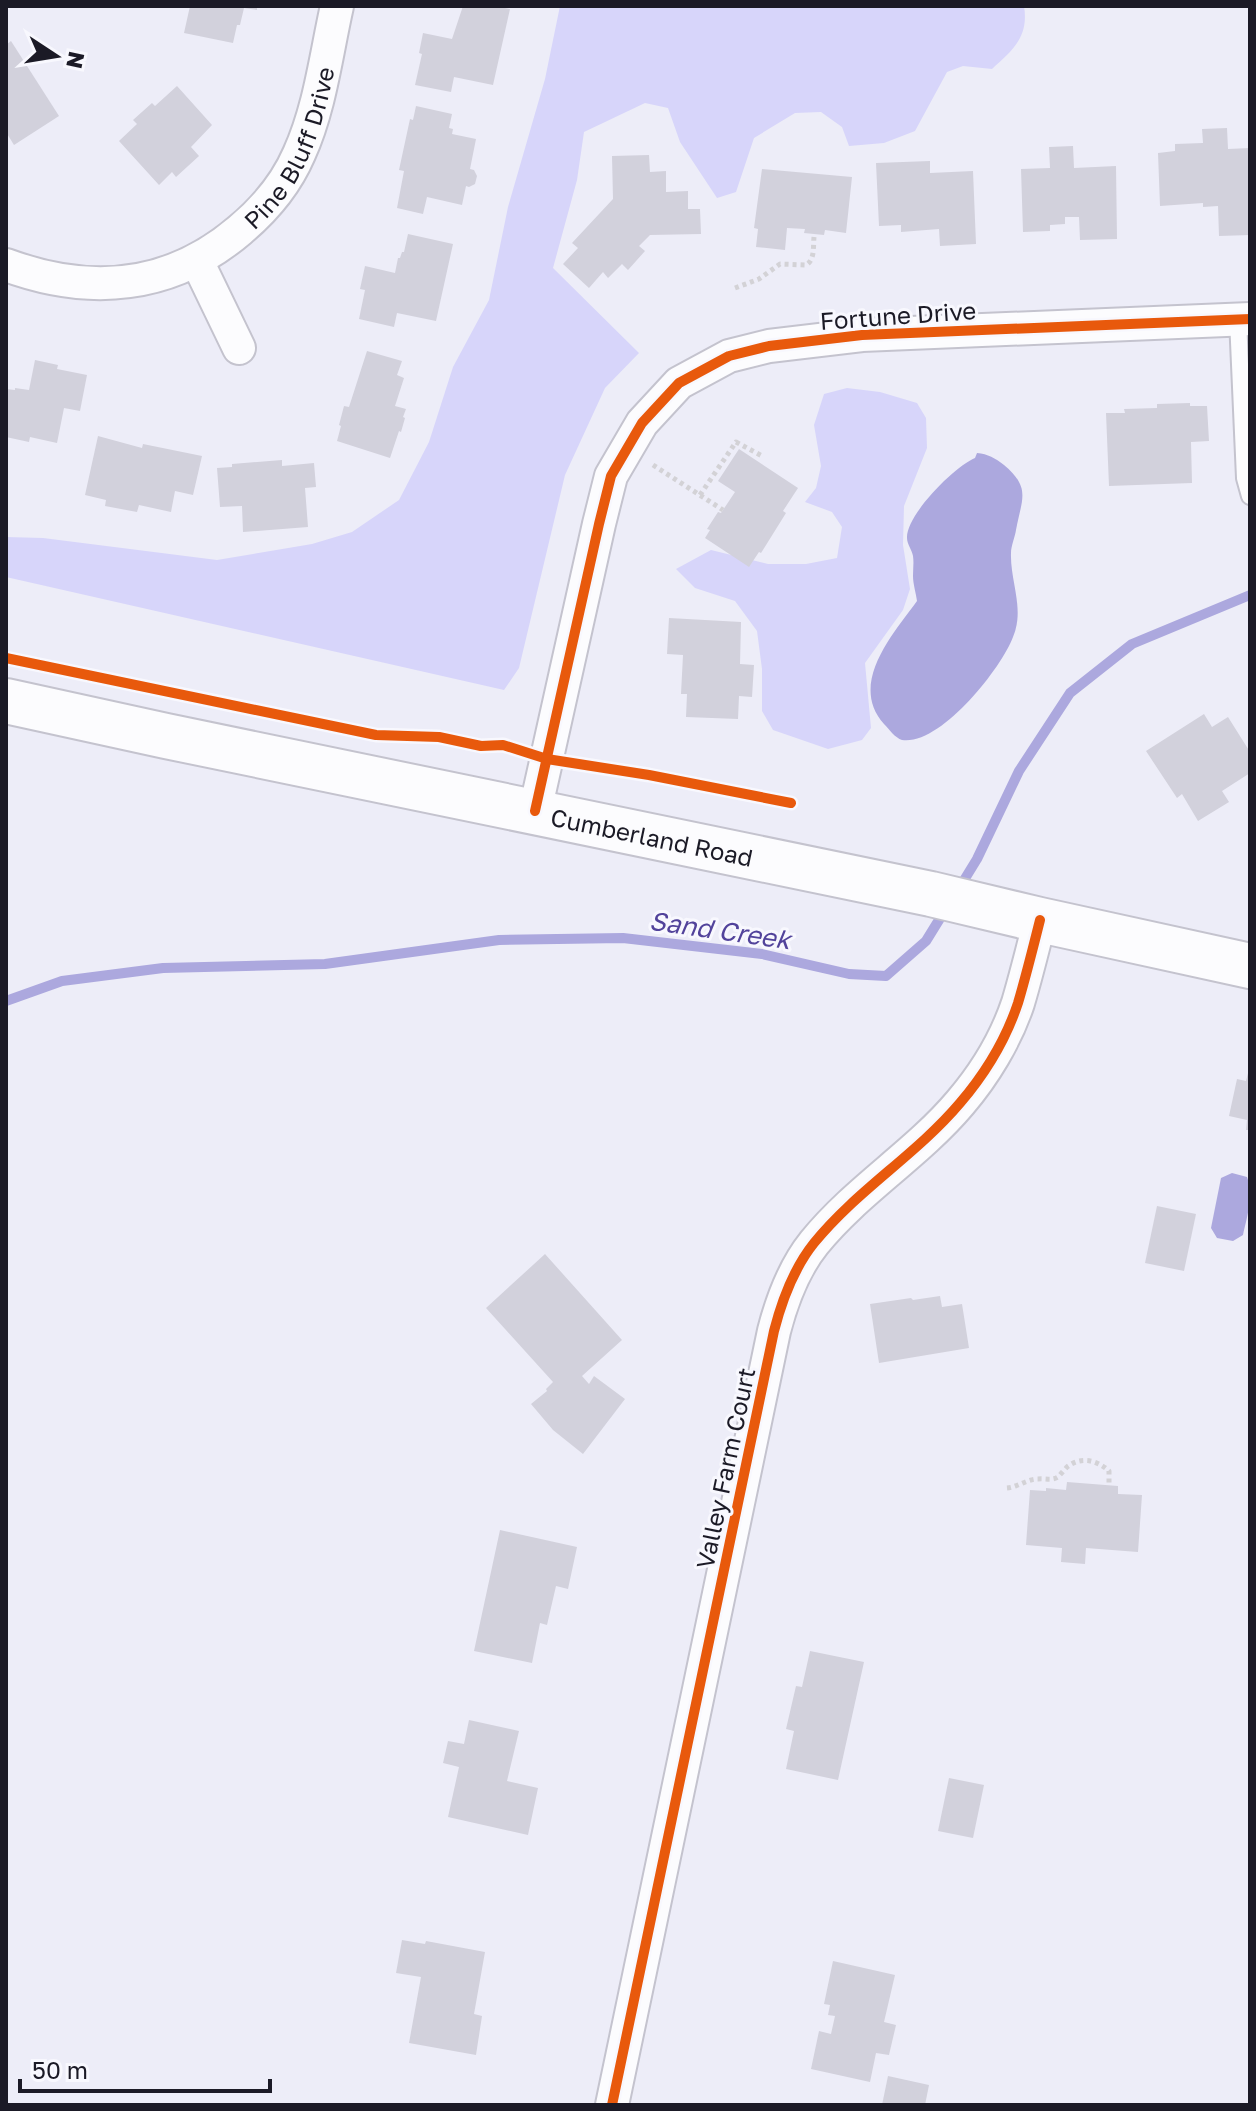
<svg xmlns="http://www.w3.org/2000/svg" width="1256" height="2111" viewBox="0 0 1256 2111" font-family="'Golos Text',sans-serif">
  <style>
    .green { fill: #d7d5fa }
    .water { fill: #aca8de }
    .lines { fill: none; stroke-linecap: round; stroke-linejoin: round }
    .stream { stroke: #aca8de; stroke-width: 10 }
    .building { fill: #d2d1dc }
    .service-casing { stroke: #c4c3ce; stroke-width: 20 }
    .minor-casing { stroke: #c4c3ce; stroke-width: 36 }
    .secondary-casing { stroke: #c4c3ce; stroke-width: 48 }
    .path { stroke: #d3d2d6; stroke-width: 5; stroke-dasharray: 4 4; stroke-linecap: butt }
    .service { stroke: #fcfcfe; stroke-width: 16 }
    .minor { stroke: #fcfcfe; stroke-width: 32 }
    .secondary { stroke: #fcfcfe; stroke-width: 44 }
    .cycleway-casing { stroke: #f8f8fe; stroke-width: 15 }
    .cycleway { stroke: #e8590c; stroke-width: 10 }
    .labels { text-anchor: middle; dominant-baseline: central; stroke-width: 6; stroke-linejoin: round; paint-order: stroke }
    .street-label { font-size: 24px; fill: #1b1a26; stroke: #f8f8fe }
    .water-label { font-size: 26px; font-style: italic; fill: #52439b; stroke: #f8f8fe }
  </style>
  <rect width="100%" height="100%" fill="#ededf8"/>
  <g class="green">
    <path d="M560,6H1024C1029,37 1013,50 992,69L963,66L947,72L915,131L884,143L849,146L842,127L821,112L795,113L754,138L736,192L717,198L680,142L668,108L645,103L584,132L577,180L553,268L639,353L605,388L565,475L519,668L504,690L6,577V537L43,538L217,560L312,544L352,532L399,500L429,442L453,367L489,300L508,207L545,79Z"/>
    <polygon points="847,388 880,392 917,403 926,418 927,448 904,506 903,545 910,589 903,610 865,663 871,728 862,740 828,749 773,730 762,711 762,669 757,631 735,601 695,588 676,569 711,550 768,564 806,564 837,558 842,527 832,512 805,502 816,488 821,466 814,425 824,394"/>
  </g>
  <g class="water">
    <path d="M977,453C988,454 995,458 1004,465C1031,488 1022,498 1016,530C1015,537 1011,546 1011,553C1010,581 1025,609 1013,637C1001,669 940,746 902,740C895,738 889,729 884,724C848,684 893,634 917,601C916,593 913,584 913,576C913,569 914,563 913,556C912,550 907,544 907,538C906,515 955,466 975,458Z"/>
    <path d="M1232,1173L1247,1177C1254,1195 1247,1217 1243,1235L1233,1241L1217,1238L1211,1228L1221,1178Z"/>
  </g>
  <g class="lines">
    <g class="stream">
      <polyline points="958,890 977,859 1019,771 1070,693 1132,644 1250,595"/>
      <polyline points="6,1001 62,981 163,968 325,964 499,940 623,938 762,954 849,974 886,976 926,941 947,907"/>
    </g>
  </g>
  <g class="building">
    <polygon points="190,6 257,6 257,10 244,8 240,25 237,25 233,43 184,33"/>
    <polygon points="463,6 495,6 510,9 493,85 454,77 451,92 415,85 422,54 419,53 423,33 452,39"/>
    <polygon points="11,41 59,116 14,145 6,132 6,45"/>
    <polygon points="177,86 212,125 191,147 199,156 176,177 172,172 159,185 119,141 137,124 133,120 152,103 155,106"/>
    <polygon points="416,106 452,114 449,128 453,129 452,134 476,139 470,169 474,170 477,176 475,184 469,187 466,186 462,205 427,197 423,214 397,208 404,171 399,170 410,119 413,120"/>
    <polygon points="1227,128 1228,149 1250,148 1250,235 1219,236 1218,206 1203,207 1203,203 1160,206 1158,153 1175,151 1175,144 1203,143 1202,129"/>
    <polygon points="1073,146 1074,168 1116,166 1117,239 1080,240 1079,217 1065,217 1065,224 1050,225 1050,231 1023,232 1021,169 1050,168 1049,147"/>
    <polygon points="649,155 650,172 666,171 666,192 688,191 688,209 700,209 701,234 650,235 639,246 645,251 628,270 622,264 608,278 603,272 589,288 563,264 578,248 572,243 613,199 612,156"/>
    <polygon points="930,161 930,173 973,171 976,244 940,246 939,229 901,232 901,225 879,226 876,163"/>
    <polygon points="762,169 852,177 846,233 825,230 824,235 804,233 805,229 787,228 785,250 756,247 758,229 754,228"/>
    <polygon points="408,234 453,244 436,321 397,313 394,327 359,319 365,290 360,289 365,266 395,273 398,258 400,258 402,252 404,252"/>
    <polygon points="367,351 402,361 397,375 404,378 395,406 406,409 403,417 405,418 401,432 399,431 390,458 337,441 341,426 339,425 344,406 349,407"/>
    <polygon points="35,360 58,365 57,369 87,375 80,411 64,408 57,443 30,437 29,442 6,437 6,389 15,390 15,388 29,390"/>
    <polygon points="1190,403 1190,406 1207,406 1209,441 1191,442 1192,483 1109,486 1106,413 1125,413 1124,409 1157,408 1157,404"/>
    <polygon points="98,436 142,448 143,444 202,456 193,495 175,491 171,512 139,505 137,512 105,506 106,500 85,495"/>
    <polygon points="739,449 798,488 783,511 786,513 761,553 759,552 749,567 705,538 710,530 707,529 718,512 721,513 735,492 718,481"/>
    <polygon points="282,460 282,466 314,463 316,487 305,488 308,527 243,532 242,506 220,507 217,468 232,467 232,464"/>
    <polygon points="669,618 741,622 740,664 754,665 752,697 739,696 738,719 686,717 687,694 681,694 683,655 667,654"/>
    <polygon points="1204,714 1212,727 1228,717 1250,752 1250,773 1222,791 1229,802 1198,821 1182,794 1177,798 1146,751"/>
    <polygon points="1249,1069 1250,1069 1250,1130 1246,1130 1247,1120 1229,1116 1237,1079 1246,1081"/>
    <polygon points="1157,1206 1196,1214 1184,1271 1145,1263"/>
    <polygon points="545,1254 622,1340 582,1376 589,1384 594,1376 625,1399 583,1454 553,1430 531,1404 547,1391 546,1389 553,1382 486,1308"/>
    <polygon points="940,1296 942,1307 962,1304 969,1348 879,1363 870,1304 911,1298 913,1300"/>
    <polygon points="1067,1482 1118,1486 1118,1494 1142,1495 1138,1552 1086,1548 1085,1564 1061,1562 1062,1548 1026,1545 1030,1490 1046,1491 1046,1488 1066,1490"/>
    <polygon points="500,1530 577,1547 568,1589 556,1586 547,1625 540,1623 532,1663 474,1651"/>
    <polygon points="810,1651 864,1662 838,1780 786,1769 794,1731 786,1729 796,1686 802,1687"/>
    <polygon points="469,1720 519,1731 507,1781 538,1788 528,1835 448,1817 459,1767 443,1763 448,1741 464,1744"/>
    <polygon points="949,1778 984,1785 973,1838 938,1831"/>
    <polygon points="402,1940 425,1944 426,1941 485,1952 474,2014 482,2016 476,2055 409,2043 421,1977 396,1973"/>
    <polygon points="833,1961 895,1975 884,2022 896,2025 889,2055 876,2053 870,2082 811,2069 819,2031 831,2034 835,2016 828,2015 830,2005 824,2004"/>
    <polygon points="888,2076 929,2085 925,2105 882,2105"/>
  </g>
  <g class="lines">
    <defs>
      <polyline id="service" points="1238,319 1245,478 1250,496"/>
      <g id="minor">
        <polyline points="197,261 239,348"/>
        <path id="s1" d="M6,265C90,296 171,289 240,230C265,209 286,184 299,154C320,108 326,55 337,6"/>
        <polyline points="535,811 599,524 611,476 642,423 679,383 729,356 769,346 862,335 1250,319"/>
        <path d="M612,2105L774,1331C782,1300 794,1268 814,1243C857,1190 916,1155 960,1103C984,1075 1006,1039 1018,1003C1026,976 1033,948 1040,920"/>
      </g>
      <g id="secondary">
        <path id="s2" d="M6,701L166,736L931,894L1040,920L1250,966"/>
      </g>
    </defs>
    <use href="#service" class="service-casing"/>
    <use href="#minor" class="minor-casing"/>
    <use href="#secondary" class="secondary-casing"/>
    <g class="path">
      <path d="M735,288L759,279L780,264L806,265C815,260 813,247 814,237"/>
      <polyline points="653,465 723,510"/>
      <polyline points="700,495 736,442 764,457"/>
      <path d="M1007,1488C1018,1487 1027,1479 1038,1479C1045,1478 1052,1481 1058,1477C1059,1476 1066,1468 1067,1467C1081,1456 1097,1460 1109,1471V1483"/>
    </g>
    <use href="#service" class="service"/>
    <use href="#minor" class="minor"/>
    <use href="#secondary" class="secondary"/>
    <defs>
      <g id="cycleway">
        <polyline points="6,658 376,735 439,737 481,746 503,745 547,759 649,775 791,803"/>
        <polyline points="535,811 599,524 611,476 642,423 679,383 729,356 769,346 862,335 1250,319"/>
        <path d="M612,2105L774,1331C782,1300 794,1268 814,1243C857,1190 916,1155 960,1103C984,1075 1006,1039 1018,1003C1026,976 1033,948 1040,920"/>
      </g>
    </defs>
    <use href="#cycleway" class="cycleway-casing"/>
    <use href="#cycleway" class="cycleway"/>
  </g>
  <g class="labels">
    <g class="street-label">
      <text stroke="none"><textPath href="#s1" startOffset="348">Pine Bluff Drive</textPath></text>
      <text transform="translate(898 315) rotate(-4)">Fortune Drive</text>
      <text stroke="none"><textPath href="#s2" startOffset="660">Cumberland Road</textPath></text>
      <text transform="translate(725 1468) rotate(-78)">Valley Farm Court</text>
    </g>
    <g class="water-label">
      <text transform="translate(720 930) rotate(8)">Sand Creek</text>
    </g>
  </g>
  <rect width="1256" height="2111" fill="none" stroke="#1b1a26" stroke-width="16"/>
  <g transform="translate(56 56) rotate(102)" stroke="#f8f8fe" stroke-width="6" paint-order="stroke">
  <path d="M0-6L14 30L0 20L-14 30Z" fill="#1b1a26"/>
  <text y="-12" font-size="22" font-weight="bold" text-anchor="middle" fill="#1b1a26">N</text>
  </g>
  <path d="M20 2079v12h250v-12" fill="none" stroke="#1b1a26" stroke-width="4"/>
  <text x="32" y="2079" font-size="24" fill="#1b1a26" stroke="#f8f8fe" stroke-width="6" paint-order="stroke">50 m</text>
</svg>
